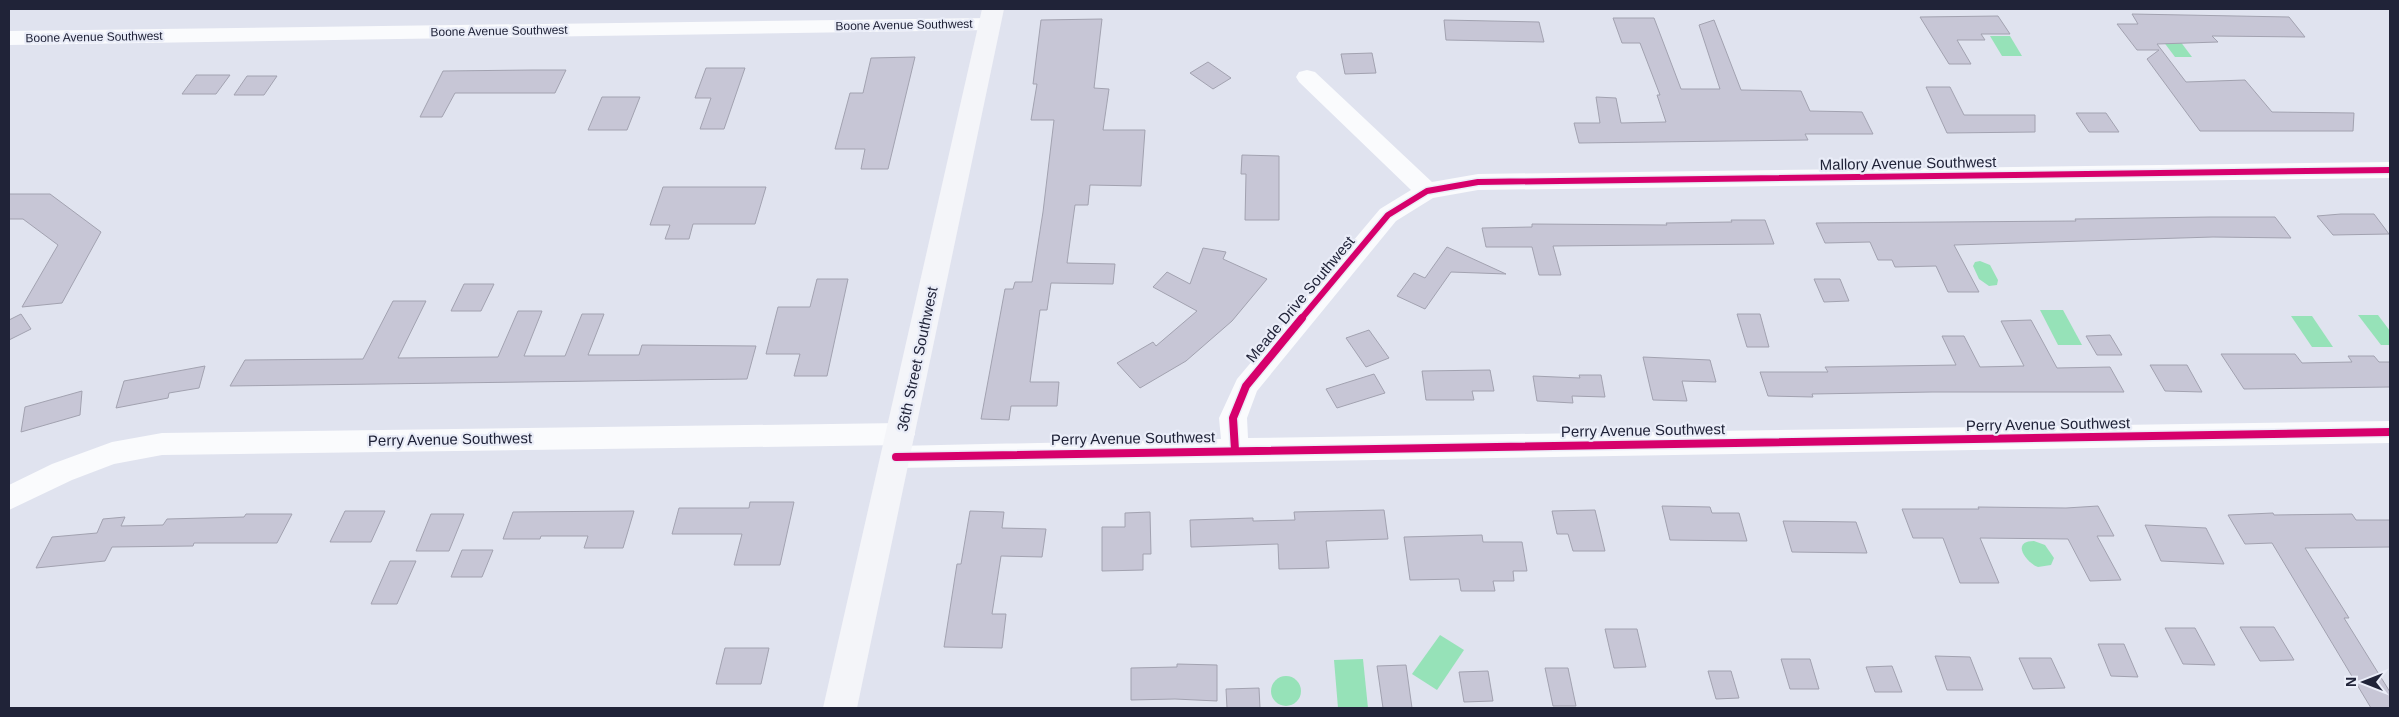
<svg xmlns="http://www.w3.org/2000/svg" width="2399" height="717" viewBox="0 0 2399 717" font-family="Arial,sans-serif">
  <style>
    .water { fill: #96e2b8 }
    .building { fill: #c7c6d6; stroke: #a2a2b0 }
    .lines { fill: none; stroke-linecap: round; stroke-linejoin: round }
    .street { fill: #fafbfd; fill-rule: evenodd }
    .secondary { fill: #f4f5f9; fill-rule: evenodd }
    .cycleway-far1-casing { stroke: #eaedf8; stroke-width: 9 }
    .cycleway-casing { stroke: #eaedf8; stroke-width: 11 }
    .cycleway-far1 { stroke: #d6006c; stroke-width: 6 }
    .cycleway { stroke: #d6006c; stroke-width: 8 }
    .labels { text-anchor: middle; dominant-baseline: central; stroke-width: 4.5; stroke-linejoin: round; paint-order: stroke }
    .far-street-label { font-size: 12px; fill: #202338; stroke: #eaedf8 }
    .street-label { font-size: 15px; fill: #202338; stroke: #eaedf8 }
  </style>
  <rect width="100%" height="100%" fill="#e0e3ef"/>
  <g class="water">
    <polygon points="2157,33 2174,33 2192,57 2175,57"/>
    <polygon points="1990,36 2010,36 2022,56 2002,56"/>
    <polygon points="1980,261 1990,265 1998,280 1997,285 1989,286 1979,279 1973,266 1975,262"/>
    <polygon points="2040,310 2063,310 2082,345 2058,345"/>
    <polygon points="2358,315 2378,315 2390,331 2390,345 2381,345"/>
    <polygon points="2291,316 2312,316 2333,347 2312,347"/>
    <path d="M2034,541L2045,545L2054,558L2051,565L2038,567C2025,562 2011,541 2034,541Z"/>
    <polygon points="1440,635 1464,650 1437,690 1412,674"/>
    <polygon points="1363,659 1368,708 1338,708 1334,660"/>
    <circle cx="1286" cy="691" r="15"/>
  </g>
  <g class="building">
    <polygon points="2132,14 2289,17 2305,37 2212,36 2218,42 2157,44 2186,82 2245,80 2272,112 2354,113 2353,131 2200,131 2147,59 2159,50 2137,50 2117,24 2138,24"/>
    <polygon points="1998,16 2010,34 1981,34 1985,40 1957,40 1971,64 1949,64 1920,17"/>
    <polygon points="1613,18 1654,18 1681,89 1720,89 1699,25 1714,20 1741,90 1801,91 1810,111 1862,112 1873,134 1805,134 1808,140 1579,143 1574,123 1600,123 1596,97 1616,98 1621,123 1666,122 1657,95 1660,95 1640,43 1622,43"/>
    <polygon points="1102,19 1094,88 1109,89 1103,130 1145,130 1141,186 1090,185 1088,205 1075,205 1067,263 1115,264 1113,284 1051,283 1047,310 1040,310 1030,382 1059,382 1057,406 1011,406 1009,420 981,419 1005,289 1013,289 1015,282 1032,282 1043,212 1054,120 1031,120 1037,84 1033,84 1041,20"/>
    <polygon points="1444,20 1539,22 1544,42 1446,40"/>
    <polygon points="1372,53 1376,73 1345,74 1341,54"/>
    <polygon points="915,57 888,169 861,169 865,149 835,149 850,93 863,93 871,58"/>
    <polygon points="1208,62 1231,78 1213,89 1190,73"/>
    <polygon points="706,68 745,68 724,129 700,129 711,98 695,98"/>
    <polygon points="533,70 566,70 555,93 455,93 442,117 420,117 443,71"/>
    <polygon points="196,75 230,75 216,94 182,94"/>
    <polygon points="247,76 277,76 264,95 234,95"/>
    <polygon points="1926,87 1950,87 1964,115 2035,115 2035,132 1947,133"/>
    <polygon points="602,97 640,97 627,130 588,130"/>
    <polygon points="2076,113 2106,113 2119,132 2089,132"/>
    <polygon points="1242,155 1279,156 1279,220 1245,220 1246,174 1241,174"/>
    <polygon points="663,187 766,187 755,224 693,224 689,239 665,239 670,225 650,225"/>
    <polygon points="9,194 50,194 101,232 62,303 22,307 58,245 23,219 9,219"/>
    <polygon points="2341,214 2374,214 2389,234 2333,235 2317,216"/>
    <polygon points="2210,217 2275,217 2291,238 2213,237 1954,245 1979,292 1948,292 1936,266 1895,267 1892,260 1878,260 1870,242 1825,243 1816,223 2076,221 2075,219"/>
    <polygon points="1731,220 1765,220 1774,244 1553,246 1561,275 1539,275 1532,247 1486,247 1482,228 1532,227 1532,224 1667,225 1666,223 1732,222"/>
    <polygon points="1447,247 1506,274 1451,272 1425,309 1397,296 1414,273 1425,278"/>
    <polygon points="1203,248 1226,252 1223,259 1267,279 1232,321 1186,361 1140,388 1117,363 1153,342 1156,346 1197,311 1153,287 1167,272 1190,284"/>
    <polygon points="817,279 848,279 827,376 794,376 800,354 766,354 778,307 810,307"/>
    <polygon points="1814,279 1840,279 1849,301 1824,302"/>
    <polygon points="464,284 494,284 481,311 451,311"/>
    <polygon points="393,301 426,301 398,358 498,357 518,311 542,311 524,356 565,356 582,314 604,314 588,355 639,355 642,345 756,346 747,379 230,386 245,360 363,359"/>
    <polygon points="21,314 31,329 9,340 9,320"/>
    <polygon points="1737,314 1760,314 1769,347 1747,347"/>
    <polygon points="2031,320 2057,368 2110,367 2124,392 1932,392 1812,394 1813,397 1768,396 1760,372 1828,372 1825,367 1956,365 1942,336 1964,336 1980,367 2024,366 2001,321"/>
    <polygon points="1369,330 1389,358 1366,367 1346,338"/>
    <polygon points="2110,335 2122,355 2097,355 2086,336"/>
    <polygon points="2221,354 2295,354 2302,363 2352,362 2348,356 2374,356 2379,362 2390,362 2390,387 2244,389"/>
    <polygon points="1643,357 1710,360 1716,382 1682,381 1687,401 1653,400"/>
    <polygon points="2150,365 2187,365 2202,392 2165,391"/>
    <polygon points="205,366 199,388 169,393 168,398 116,408 124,381"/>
    <polygon points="1490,370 1494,391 1472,391 1474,400 1426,400 1422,371"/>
    <polygon points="1374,374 1385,393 1337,408 1326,389"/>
    <polygon points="1579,375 1601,375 1605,397 1572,396 1573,403 1537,401 1533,376 1580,378"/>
    <polygon points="82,391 80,415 21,432 25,407"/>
    <polygon points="750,502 794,502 780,565 734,565 742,534 672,534 679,508 749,508"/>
    <polygon points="1662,506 1710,507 1712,513 1739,513 1747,541 1670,540"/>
    <polygon points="2098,506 2114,536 2097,536 2121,580 2090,581 2068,539 1980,538 1999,583 1960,583 1943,538 1913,538 1902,509 1979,509 1978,507 2066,508"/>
    <polygon points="1384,510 1388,539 1326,541 1329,568 1279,569 1278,544 1191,547 1190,520 1253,518 1253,521 1295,520 1294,512"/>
    <polygon points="1595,510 1605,551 1573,551 1568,534 1557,534 1552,511"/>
    <polygon points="345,511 385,511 371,542 330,542"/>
    <polygon points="634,511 623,548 584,548 588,536 541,536 540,539 503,539 513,512"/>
    <polygon points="970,511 1004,512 1002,528 1046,529 1042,557 1001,556 992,614 1006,614 1002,648 944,647 957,564 961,564"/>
    <polygon points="1150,512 1151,554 1143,554 1143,570 1102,571 1102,527 1125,527 1125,513"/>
    <polygon points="2273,513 2274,515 2352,514 2356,520 2390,520 2390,547 2305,548 2349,618 2344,618 2390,692 2390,708 2371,708 2272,543 2245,544 2228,515"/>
    <polygon points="246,514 292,514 277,543 194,543 193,546 112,547 105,561 36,568 52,537 97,533 103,519 125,517 121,526 163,525 167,519 244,517"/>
    <polygon points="431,514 464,514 449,551 416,551"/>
    <polygon points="1783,521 1856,522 1867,553 1792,552"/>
    <polygon points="2145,525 2206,528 2224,564 2161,561"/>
    <polygon points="1482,535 1483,542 1522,542 1527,571 1513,571 1514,581 1493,581 1495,591 1461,591 1459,579 1410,580 1404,537"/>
    <polygon points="462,550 493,550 482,577 451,577"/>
    <polygon points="390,561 416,561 397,604 371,604"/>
    <polygon points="2240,627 2274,627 2294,660 2260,661"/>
    <polygon points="2165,628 2195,628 2215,665 2183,664"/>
    <polygon points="1605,629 1637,629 1646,667 1614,668"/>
    <polygon points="2098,644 2124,644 2138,677 2111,676"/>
    <polygon points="725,648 769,648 761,684 716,684"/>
    <polygon points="1935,656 1970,657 1983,690 1947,690"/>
    <polygon points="2019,658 2051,658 2065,688 2033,689"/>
    <polygon points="1781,659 1810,659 1819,689 1790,689"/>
    <polygon points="1177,664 1217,665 1217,701 1175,699 1131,700 1131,668 1177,667"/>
    <polygon points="1406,665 1412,708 1383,708 1377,666"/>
    <polygon points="1892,666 1902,692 1875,692 1866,667"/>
    <polygon points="1545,668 1568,668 1576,706 1553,706"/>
    <polygon points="1488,671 1493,701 1464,702 1459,672"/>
    <polygon points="1708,671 1731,671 1739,698 1716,699"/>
    <polygon points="1259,688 1260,708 1227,708 1226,689"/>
  </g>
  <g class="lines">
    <g class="street">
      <polygon points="990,18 997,19 1000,24 997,29 990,30 9,45 9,31"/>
      <polygon points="1307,70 1315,72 1432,182 1478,174 2390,162 2390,178 1478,190 1433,198 1396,221 1257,391 1247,418 1248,438 2390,421 2390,443 896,468 886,465 882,457 886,449 896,446 1221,439 1219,418 1237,379 1380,209 1411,190 1299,82 1296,77 1299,72"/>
      <polygon points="901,423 911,426 915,434 911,442 901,445 162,455 114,464 72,480 9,510 9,485 52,464 112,442 162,433"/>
    </g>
    <polygon class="secondary" points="982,9 1004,9 857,708 823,708"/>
    <defs>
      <polyline id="cycleway-far1" points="1301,319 1388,215 1427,191 1478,182 2390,170"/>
      <g id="cycleway">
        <polyline points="1235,450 1233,418 1246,386 1302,318"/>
        <polyline points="896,457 2390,432"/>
      </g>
    </defs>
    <use href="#cycleway-far1" class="cycleway-far1-casing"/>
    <use href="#cycleway" class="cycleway-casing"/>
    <use href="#cycleway-far1" class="cycleway-far1"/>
    <use href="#cycleway" class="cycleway"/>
  </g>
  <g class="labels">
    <g class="far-street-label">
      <text transform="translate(904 25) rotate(-1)">Boone Avenue Southwest</text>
      <text transform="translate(499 31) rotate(-1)">Boone Avenue Southwest</text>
      <text transform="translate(94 37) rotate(-1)">Boone Avenue Southwest</text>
    </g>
    <g class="street-label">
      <text transform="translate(1908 163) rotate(-1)">Mallory Avenue Southwest</text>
      <text transform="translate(1300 299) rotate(-50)">Meade Drive Southwest</text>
      <text transform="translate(917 359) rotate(-78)">36th Street Southwest</text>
      <text transform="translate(2048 424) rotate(-1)">Perry Avenue Southwest</text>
      <text transform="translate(1643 430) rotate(-1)">Perry Avenue Southwest</text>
      <text transform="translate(1133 438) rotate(-1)">Perry Avenue Southwest</text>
      <text transform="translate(450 439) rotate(-1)">Perry Avenue Southwest</text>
    </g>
  </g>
  <rect width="2399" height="717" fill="none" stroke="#202338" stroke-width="20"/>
  <g transform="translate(2364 682) rotate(270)" stroke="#eaedf8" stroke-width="4" paint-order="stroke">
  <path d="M0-4L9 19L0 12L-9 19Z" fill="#202338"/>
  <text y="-8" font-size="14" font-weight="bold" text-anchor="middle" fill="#202338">N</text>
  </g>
</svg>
